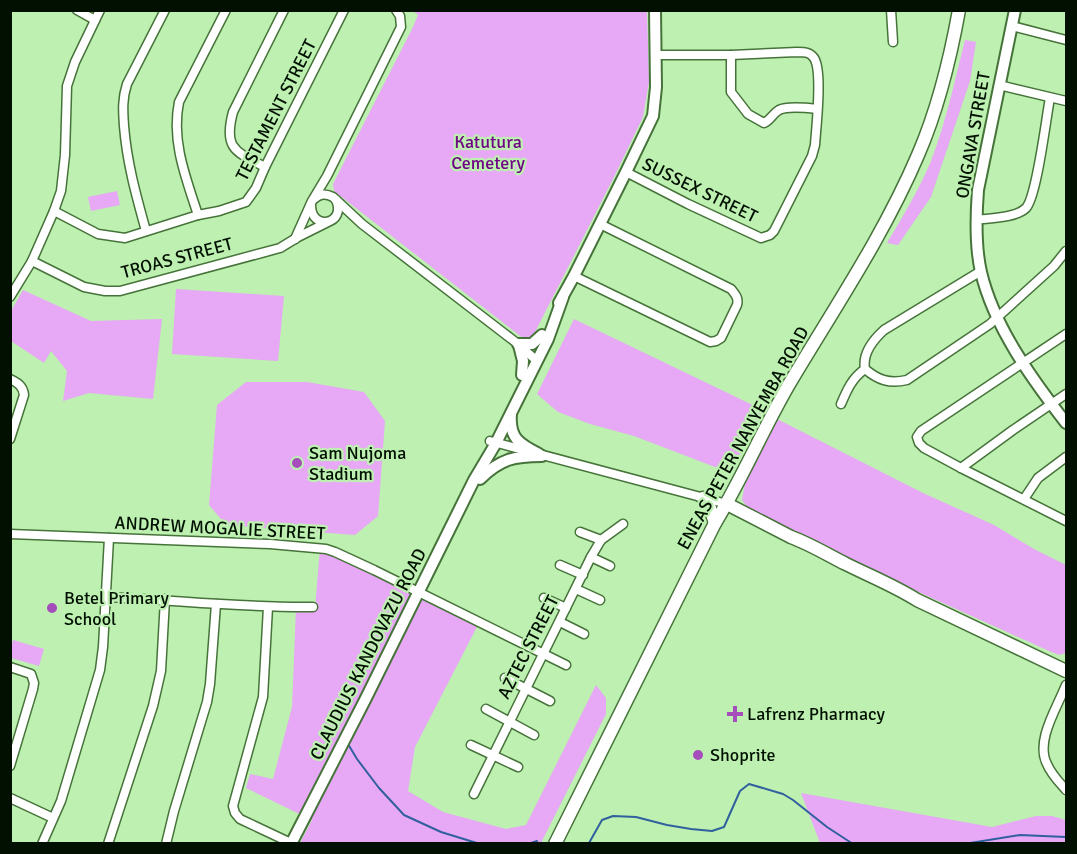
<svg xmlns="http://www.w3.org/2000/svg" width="1077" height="854" viewBox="0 0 1077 854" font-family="Signika,sans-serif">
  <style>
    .green { fill: #e7a8f6 }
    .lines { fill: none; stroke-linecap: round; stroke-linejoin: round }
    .stream { stroke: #31609e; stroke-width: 2 }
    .minor-casing { stroke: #46733a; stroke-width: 11 }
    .tertiary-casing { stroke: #46733a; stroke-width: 14 }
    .secondary-casing { stroke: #46733a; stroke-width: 15 }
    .minor { stroke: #fff; stroke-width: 8 }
    .tertiary { stroke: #fff; stroke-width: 10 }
    .secondary { stroke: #fff; stroke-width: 12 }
    .poi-dot { fill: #a54dba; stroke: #bdf0b1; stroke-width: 2 }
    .labels { text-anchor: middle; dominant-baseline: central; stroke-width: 4.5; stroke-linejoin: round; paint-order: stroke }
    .street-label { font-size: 18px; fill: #011000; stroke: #bdf0b1 }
    .park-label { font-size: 18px; fill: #700485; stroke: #bdf0b1 }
    .poi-label { font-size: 18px; fill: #011000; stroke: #bdf0b1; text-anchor: start }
  </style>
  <rect width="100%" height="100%" fill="#bdf0b1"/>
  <g class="green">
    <polygon points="413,11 647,11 649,82 643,117 615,175 532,338 524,339 334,191 333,184 412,29 418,15"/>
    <path d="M965,40L976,42L970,81L931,197L898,245L887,243C903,216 919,190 931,161C946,122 955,80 965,40Z"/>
    <polygon points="117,191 120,205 91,211 88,197"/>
    <polygon points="176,289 284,296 278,361 172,354"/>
    <polygon points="23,290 91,321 162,319 153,399 89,393 63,401 67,371 51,351 44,363 11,341 11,311"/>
    <polygon points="574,319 763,410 735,464 715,467 634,436 590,424 558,412 537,394"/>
    <polygon points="246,382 307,382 364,392 385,421 378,516 355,535 226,525 209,505 217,405"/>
    <polygon points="777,419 923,493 994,525 1034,549 1066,565 1066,653 1059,655 1049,651 850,561 755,513 748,508 742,500 745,483"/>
    <polygon points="320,548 480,621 415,747 408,791 443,812 506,829 526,825 596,685 606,698 606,714 541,843 300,843 312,820 246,788 250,774 273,779 292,707 296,608 315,608"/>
    <polygon points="13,640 44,649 39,666 11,658 11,650"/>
    <polygon points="801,793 992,827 1036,816 1052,816 1066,820 1066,843 820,843"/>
  </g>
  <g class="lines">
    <g class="stream">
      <polyline points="348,744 357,759 379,788 404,815 441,832 480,844"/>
      <polyline points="528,844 537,841"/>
      <polyline points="587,844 589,843 602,820 613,816 636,817 667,825 691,829 712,831 724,827 740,791 749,784 783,794 793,800 827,827 853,844"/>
      <polyline points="964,844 1020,835 1066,837"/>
    </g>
    <defs>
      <g id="minor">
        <polyline points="77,10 95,20"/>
        <polyline points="891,10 893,42"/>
        <polyline points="1012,26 1066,40"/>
        <path d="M731,55V92L748,114L764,123C771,120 772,114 779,110C787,106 808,108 817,109"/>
        <polyline points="999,85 1066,101"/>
        <path d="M265,167C236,152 223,149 233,112L284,10"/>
        <path d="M626,172L688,204L761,238L770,235L774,231L812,156L815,145C816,129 823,71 814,58C810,52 804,52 797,52L731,55H656"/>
        <path d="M314,199C320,194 325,193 333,197L362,224L518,344L537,361"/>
        <path d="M311,205C311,232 347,224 336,200"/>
        <polyline points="54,211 98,234 125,238 198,215 219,211 246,202 256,188 265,167 344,10"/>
        <path d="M198,215C186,178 171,141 179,102L226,10"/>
        <path d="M976,220C990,218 1016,218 1026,208C1037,196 1046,118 1050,98"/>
        <path d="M146,231C136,195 127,163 124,126C123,111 122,99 127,84L165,10"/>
        <polyline points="295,239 312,201 327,176 401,27 400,16 396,10"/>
        <polyline points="32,261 84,287 105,291 120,291 280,248 298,237 328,222"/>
        <path d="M981,271L884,330C873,340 862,353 865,369C878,380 889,384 907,380L990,324L1054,266L1066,251"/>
        <path d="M574,276L710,342L716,341L721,338L737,305C739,298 735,294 731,289L600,224"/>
        <polyline points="10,297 32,261 54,211 61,191 65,155 67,86 75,62 100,10"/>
        <polyline points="1066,334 921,431 917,437 919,443 924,448 961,468 1066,521"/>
        <path d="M10,379C18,383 23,386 24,395L10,439"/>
        <path d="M841,404C847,390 852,378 865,369"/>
        <polyline points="490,441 727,504"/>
        <polyline points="961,468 1013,430 1066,394"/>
        <polyline points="1024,499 1038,478 1066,457"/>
        <polyline points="580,532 601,540"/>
        <polyline points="10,534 270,544 326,549 335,552 374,570 566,665"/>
        <polyline points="591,557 610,566"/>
        <polyline points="560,565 583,575"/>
        <polyline points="576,589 600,600"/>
        <path d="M107,597C176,600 244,608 313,607"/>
        <polyline points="544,598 566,608"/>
        <polyline points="268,607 263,697 233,806 235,813 240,819 291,843"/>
        <polyline points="560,622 584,634"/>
        <polyline points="10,667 31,674 34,683 33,689 10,766"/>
        <polyline points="505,678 550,701"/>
        <path d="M1066,685C1057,708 1035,741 1047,764C1051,774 1059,782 1066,790"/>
        <polyline points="486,709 534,735"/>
        <polyline points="471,745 518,767"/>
        <polyline points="474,794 591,557 601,540 623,524"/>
        <polyline points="10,798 53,818"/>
        <polyline points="42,844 61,801 100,670 103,647 109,538"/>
        <polyline points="108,844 153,706 161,671 165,599"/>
        <polyline points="166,844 174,811 207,702 210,684 216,604"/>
      </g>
      <g id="tertiary">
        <path d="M1015,10L978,190C976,216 975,246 981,272C994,327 1032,379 1066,423"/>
        <polyline points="559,303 574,276 626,172 653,116 656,87 655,10"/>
        <polyline points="518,344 532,344 542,335"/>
        <polyline points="519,345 523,361 522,375"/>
        <path d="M511,414C509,438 519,444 539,454"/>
        <path d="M480,479C500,459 514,456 542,456"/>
        <polyline points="291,844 365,700 474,480 496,443 548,339 563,297"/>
      </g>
      <g id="secondary">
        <polyline points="703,498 710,508 715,523"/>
        <path d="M727,504L791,537C810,544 828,555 846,564C870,576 895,586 917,600L1066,671"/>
        <path d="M555,844L715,523C742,479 762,431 788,386C833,310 883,237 918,155C938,109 950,60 959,10"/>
      </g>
    </defs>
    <use href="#minor" class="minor-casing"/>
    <use href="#tertiary" class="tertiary-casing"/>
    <use href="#secondary" class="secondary-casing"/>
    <use href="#minor" class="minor"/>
    <use href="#tertiary" class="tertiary"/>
    <use href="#secondary" class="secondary"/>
  </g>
  <g class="poi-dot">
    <circle cx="297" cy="463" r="6"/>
    <circle cx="52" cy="608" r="6"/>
    <path d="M732 705h6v6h6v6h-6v6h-6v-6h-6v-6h6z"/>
    <circle cx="698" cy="755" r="6"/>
  </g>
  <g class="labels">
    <g class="street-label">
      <text transform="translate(276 110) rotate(-63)">TESTAMENT STREET</text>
      <text transform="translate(973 135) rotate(-80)">ONGAVA STREET</text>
      <text transform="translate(700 190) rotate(26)">SUSSEX STREET</text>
      <text transform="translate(177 258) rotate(-15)">TROAS STREET</text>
      <text transform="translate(743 438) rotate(-61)">ENEAS PETER NANYEMBA ROAD</text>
      <text transform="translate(220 528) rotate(3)">ANDREW MOGALIE STREET</text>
      <text transform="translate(528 647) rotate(-63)">AZTEC STREET</text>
      <text transform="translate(368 654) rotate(-63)">CLAUDIUS KANDOVAZU ROAD</text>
    </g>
    <g class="park-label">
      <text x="488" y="142">Katutura<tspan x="488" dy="21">Cemetery</tspan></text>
    </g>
    <g class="poi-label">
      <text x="309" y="453">Sam Nujoma<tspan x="309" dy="21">Stadium</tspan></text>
      <text x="64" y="598">Betel Primary<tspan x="64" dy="21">School</tspan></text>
      <text x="747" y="714">Lafrenz Pharmacy</text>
      <text x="710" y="755">Shoprite</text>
    </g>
  </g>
  <rect width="1077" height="854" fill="none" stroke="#011000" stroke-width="24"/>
</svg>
